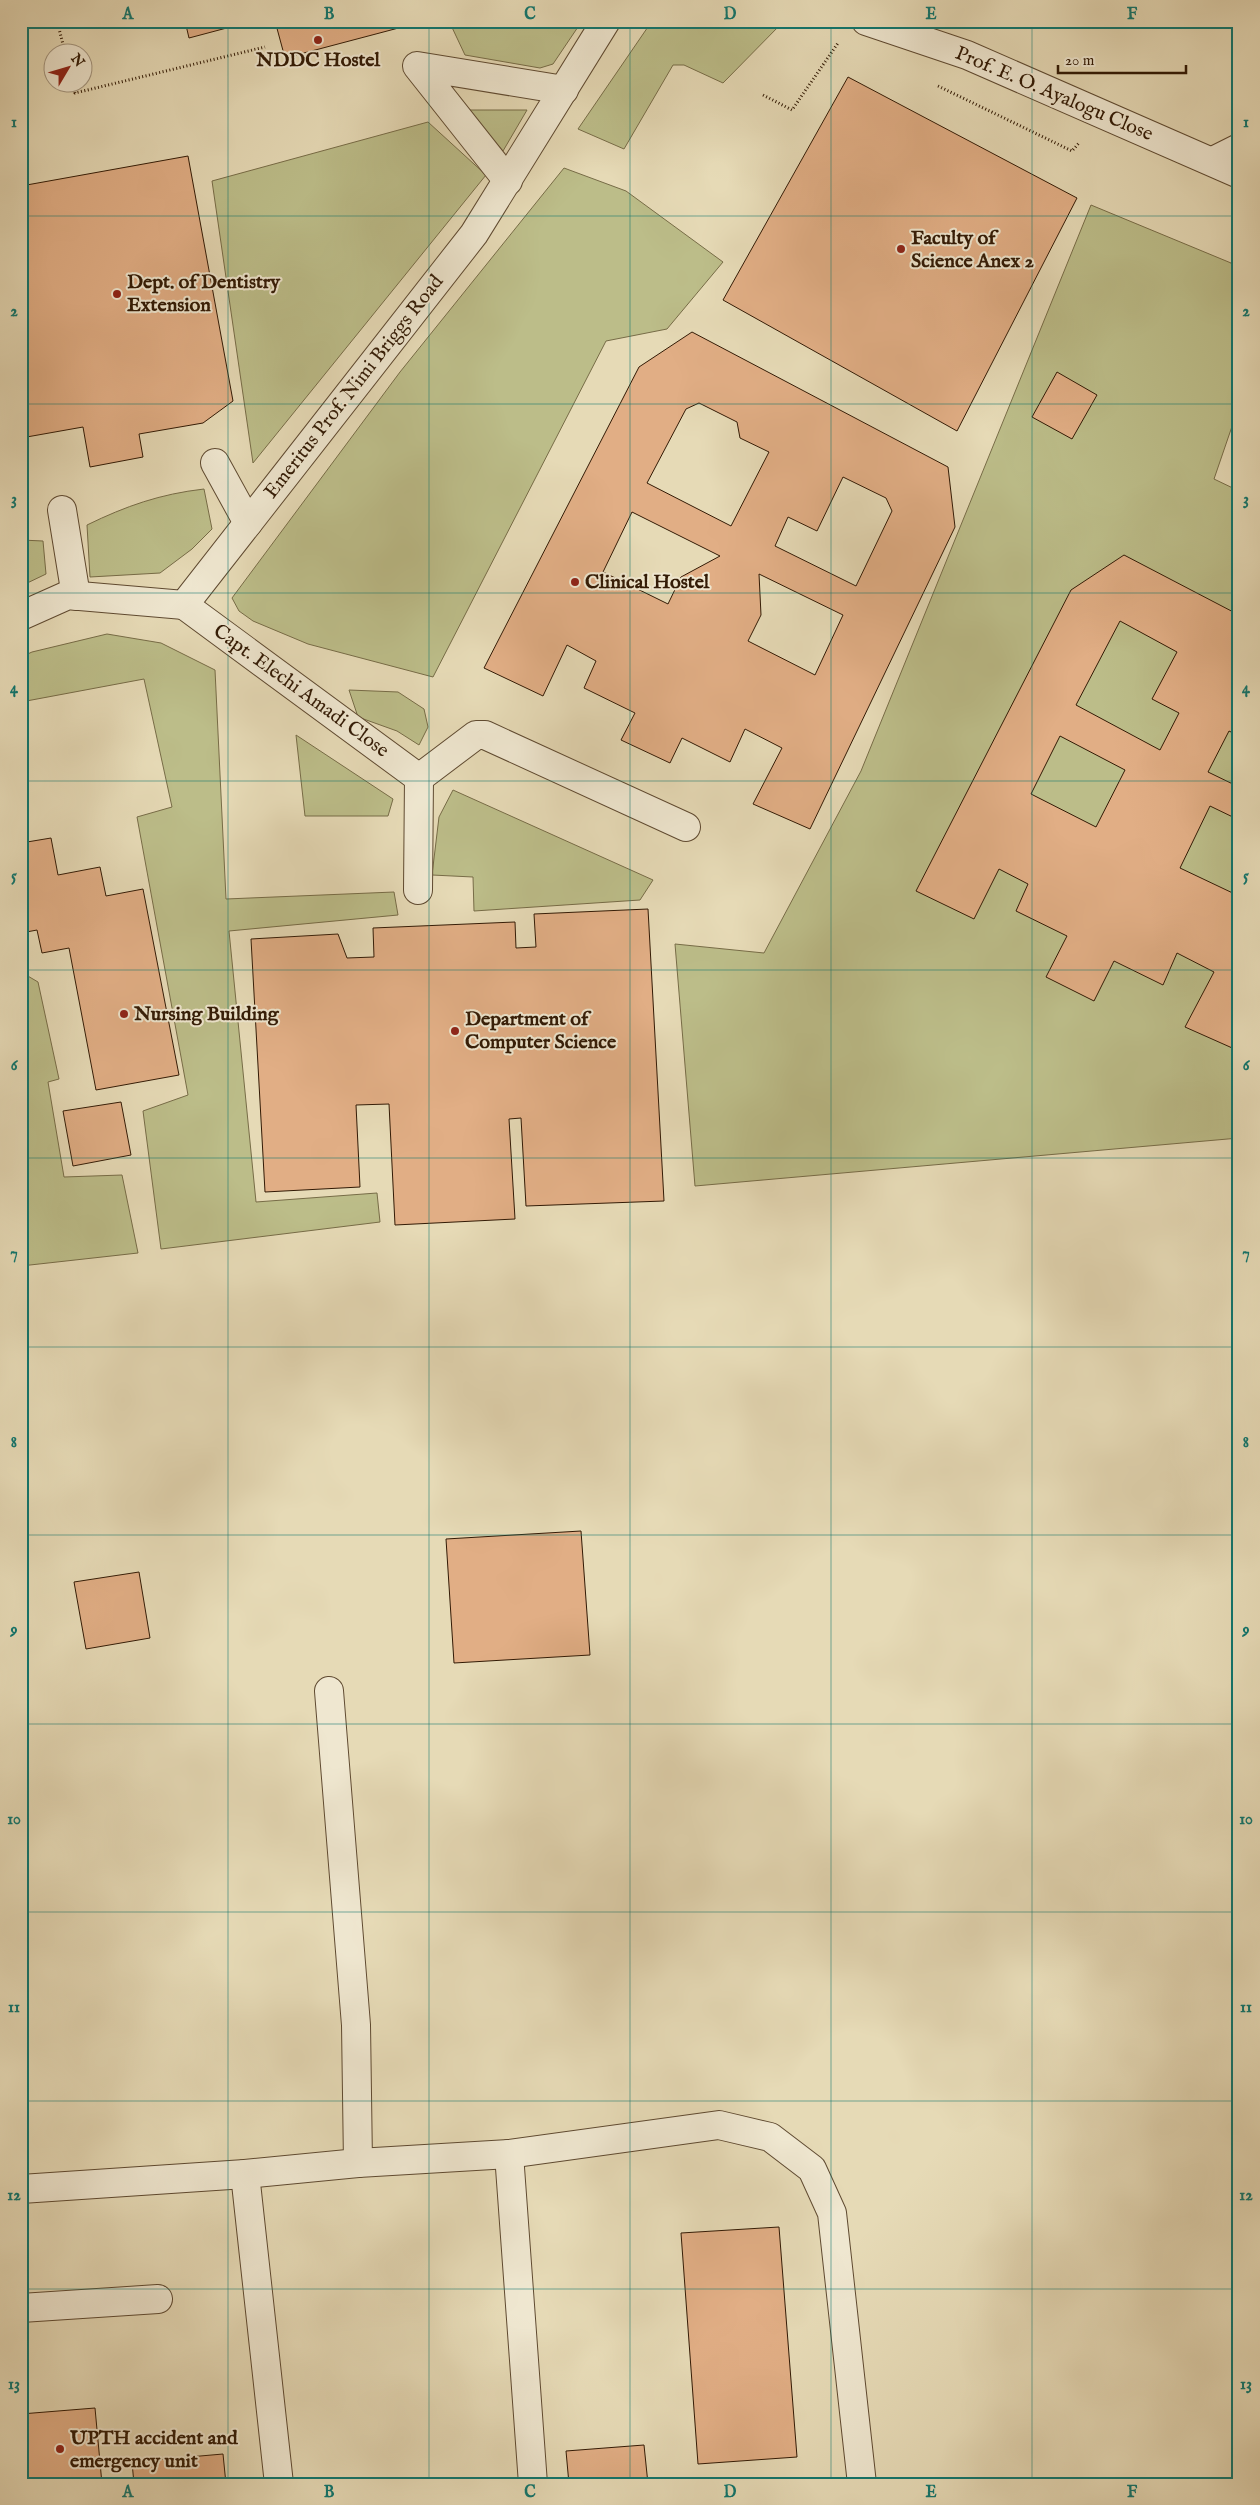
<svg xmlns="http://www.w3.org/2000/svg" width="1260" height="2505" viewBox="0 0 1260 2505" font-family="'IM FELL English',serif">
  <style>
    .green { fill: #bcbd89; stroke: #776c47 }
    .building { fill: #e1ae85; stroke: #321a05; fill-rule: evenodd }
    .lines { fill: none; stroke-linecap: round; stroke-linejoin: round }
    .minor-casing { stroke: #5f4a31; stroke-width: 30 }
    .path { stroke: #321a05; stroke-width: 3; stroke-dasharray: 1 2.5; stroke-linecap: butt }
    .minor { stroke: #efe7d0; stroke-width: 28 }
    .grid { fill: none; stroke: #0f766e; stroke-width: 1; stroke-opacity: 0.55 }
    .poi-dot { fill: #8f2418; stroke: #efe7d0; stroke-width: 2 }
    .labels { text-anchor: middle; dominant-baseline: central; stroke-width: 4; stroke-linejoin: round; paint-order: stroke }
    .poi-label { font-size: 20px; font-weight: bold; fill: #321a05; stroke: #efe7d0; text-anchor: start }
    .street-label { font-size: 20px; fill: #321a05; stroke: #efe7d0 }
    .neatline { fill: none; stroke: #0f766e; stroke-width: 2 }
    .grid-label { font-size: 16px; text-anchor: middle; font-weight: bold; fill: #0f766e }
  </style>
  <rect width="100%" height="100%" fill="#e6dab6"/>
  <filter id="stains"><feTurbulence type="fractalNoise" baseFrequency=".004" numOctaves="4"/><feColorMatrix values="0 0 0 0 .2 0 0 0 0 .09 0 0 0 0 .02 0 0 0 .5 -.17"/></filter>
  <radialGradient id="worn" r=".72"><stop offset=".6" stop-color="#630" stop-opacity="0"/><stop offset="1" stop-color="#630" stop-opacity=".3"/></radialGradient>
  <g class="green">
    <polygon points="449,21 582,21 553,64 540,68 465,55"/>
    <polygon points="652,21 773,21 781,24 723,83 684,65 673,65 624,149 578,129"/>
    <polygon points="466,110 527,110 503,151"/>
    <polygon points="428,122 486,175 253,463 212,181"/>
    <polygon points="564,168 626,191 723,262 667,329 606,341 433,677 308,644 253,621 239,611 232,598 400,372"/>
    <polygon points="1091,205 1231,263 1239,278 1239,406 1214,479 1239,491 1239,1138 695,1186 675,944 764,953 861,771"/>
    <path d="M204,489L212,529L192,549L160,573L90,577L87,525C126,506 160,494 204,489Z"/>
    <polygon points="21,540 43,541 46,574 21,586"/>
    <polygon points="107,634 161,643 215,670 226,899 394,892 398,915 229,931 256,1202 377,1193 380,1222 161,1249 143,1111 188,1095 137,817 172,807 144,679 21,702 21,657 32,652"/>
    <polygon points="349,690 398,692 424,709 428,727 419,745 397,731 358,717"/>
    <polygon points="296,735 393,799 388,816 305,816"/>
    <polygon points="453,790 653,880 640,900 474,911 473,877 432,875 439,817"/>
    <polygon points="21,972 38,982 59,1079 48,1082 64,1177 122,1175 138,1253 21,1266"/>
  </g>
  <g class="building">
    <polygon points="185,21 253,21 189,38"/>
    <polygon points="275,21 425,21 285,58"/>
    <polygon points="848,77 1077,198 957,431 723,300"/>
    <polygon points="188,156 233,401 203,423 139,434 143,457 90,467 83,427 21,438 21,186"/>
    <path d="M692,332L948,467L955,527L810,829L753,804L782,748L745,729L730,762L682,738L670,763L621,740L635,713L584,688L596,661L567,645L543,696L484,668L639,367ZM699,403L737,422L740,438L769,452L731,526L647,483L686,409ZM843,477L886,498L892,511L856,586L775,546L788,517L817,531ZM632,512L720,556L681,577L668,604L603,572ZM759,574L843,615L815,675L748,641L761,615Z"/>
    <polygon points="1057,372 1097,395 1072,439 1032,417"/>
    <path d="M1124,555L1239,615V736L1229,731L1208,772L1239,787V820L1210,806L1180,868L1239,896V1051L1185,1027L1214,972L1177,953L1163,985L1114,961L1094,1001L1046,977L1067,936L1016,911L1028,884L999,869L974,919L916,891L1071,590ZM1120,621L1177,652L1152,699L1179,713L1160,750L1076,705ZM1060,736L1125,770L1096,827L1031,794Z"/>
    <polygon points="51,838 58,875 100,867 106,896 143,889 179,1075 96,1090 69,948 42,953 37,930 21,933 21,843"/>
    <polygon points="648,909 664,1201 526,1206 521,1118 509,1119 515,1219 395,1225 389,1104 356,1105 360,1187 265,1192 251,939 338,934 347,958 374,957 373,928 515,922 516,948 536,947 534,914"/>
    <polygon points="121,1102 131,1155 73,1166 63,1111"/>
    <polygon points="581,1531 590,1655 454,1663 446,1539"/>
    <polygon points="139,1572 150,1638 86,1649 74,1582"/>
    <polygon points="779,2227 797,2457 698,2464 681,2233"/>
    <polygon points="95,2408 102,2484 21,2484 21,2414"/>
    <polygon points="644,2445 648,2484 569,2484 566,2451"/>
    <polygon points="223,2454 226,2484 134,2484 132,2462"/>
  </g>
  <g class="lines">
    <defs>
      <g id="minor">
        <polyline points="866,21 967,55 1239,174"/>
        <polyline points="1213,161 1239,148"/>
        <polyline points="508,181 417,66 564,90"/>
        <polyline points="215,463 248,523"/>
        <polyline points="62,510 76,596"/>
        <polyline points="184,605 419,778 418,890"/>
        <polyline points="21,616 68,595 184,605 474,234 606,21"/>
        <polyline points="419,778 476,735 485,735 686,827"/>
        <polyline points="329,1691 356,2025 358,2163"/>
        <polyline points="509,2154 533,2484"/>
        <polyline points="245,2174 279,2484"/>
        <polyline points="21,2189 245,2174 358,2163 509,2154 719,2125 770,2137 812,2169 832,2213 862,2484"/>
        <polyline points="21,2308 158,2299"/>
      </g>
    </defs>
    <use href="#minor" class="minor-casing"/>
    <g class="path">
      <polyline points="57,21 65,52"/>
      <polyline points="72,82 75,93 265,47"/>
      <polyline points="938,86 1072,151 1079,143"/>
      <polyline points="763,95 792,110 838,43"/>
    </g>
    <use href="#minor" class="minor"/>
  </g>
  <path class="grid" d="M228,21V2484M429,21V2484M630,21V2484M831,21V2484M1032,21V2484M21,216H1239M21,404H1239M21,593H1239M21,781H1239M21,970H1239M21,1158H1239M21,1347H1239M21,1535H1239M21,1724H1239M21,1912H1239M21,2101H1239M21,2289H1239"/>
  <g class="poi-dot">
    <circle cx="318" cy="40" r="5"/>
    <circle cx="901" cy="249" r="5"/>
    <circle cx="117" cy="294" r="5"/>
    <circle cx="575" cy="582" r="5"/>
    <circle cx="124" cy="1014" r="5"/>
    <circle cx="455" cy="1031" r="5"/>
    <circle cx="60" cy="2449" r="5"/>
  </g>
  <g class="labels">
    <g class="poi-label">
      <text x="318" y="60" text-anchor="middle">NDDC Hostel</text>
      <text x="911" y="238">Faculty of<tspan x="911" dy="23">Science Anex 2</tspan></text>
      <text x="127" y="282">Dept. of Dentistry<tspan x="127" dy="23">Extension</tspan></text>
      <text x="585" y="582">Clinical Hostel</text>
      <text x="134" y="1014">Nursing Building</text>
      <text x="465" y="1019">Department of<tspan x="465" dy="23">Computer Science</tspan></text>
      <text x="70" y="2438">UPTH accident and<tspan x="70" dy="23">emergency unit</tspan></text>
    </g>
    <g class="street-label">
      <text transform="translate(1054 94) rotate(23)">Prof. E. O. Ayalogu Close</text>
      <text transform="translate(354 387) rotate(-52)">Emeritus Prof. Nimi Briggs Road</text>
      <text transform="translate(301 691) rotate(36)">Capt. Elechi Amadi Close</text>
    </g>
  </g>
  <rect width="1260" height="2505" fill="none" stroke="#e6dab6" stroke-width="55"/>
  <g transform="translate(68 68) rotate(52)"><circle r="24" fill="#efe7d0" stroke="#a3957f"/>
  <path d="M0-4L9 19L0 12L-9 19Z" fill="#8f2418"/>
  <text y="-8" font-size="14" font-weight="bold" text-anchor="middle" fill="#321a05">N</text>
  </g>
  <path d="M1058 65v8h128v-8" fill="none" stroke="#321a05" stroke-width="2.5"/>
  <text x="1065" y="65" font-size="15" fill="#321a05" stroke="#efe7d0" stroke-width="4" paint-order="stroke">20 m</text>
  <rect x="28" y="28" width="1204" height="2450" class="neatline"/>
  <g class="grid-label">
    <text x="128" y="19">A</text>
    <text x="329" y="19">B</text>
    <text x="530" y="19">C</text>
    <text x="730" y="19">D</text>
    <text x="931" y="19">E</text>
    <text x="1132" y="19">F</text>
    <text x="14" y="127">1</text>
    <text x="1246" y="127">1</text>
    <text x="14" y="316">2</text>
    <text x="1246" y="316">2</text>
    <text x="14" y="504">3</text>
    <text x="1246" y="504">3</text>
    <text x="14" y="693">4</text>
    <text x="1246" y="693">4</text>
    <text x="14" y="881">5</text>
    <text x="1246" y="881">5</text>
    <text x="14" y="1070">6</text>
    <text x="1246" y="1070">6</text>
    <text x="14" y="1258">7</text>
    <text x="1246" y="1258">7</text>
    <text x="14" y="1447">8</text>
    <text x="1246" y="1447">8</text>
    <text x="14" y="1635">9</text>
    <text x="1246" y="1635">9</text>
    <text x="14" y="1824">10</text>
    <text x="1246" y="1824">10</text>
    <text x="14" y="2012">11</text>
    <text x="1246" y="2012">11</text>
    <text x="14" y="2200">12</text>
    <text x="1246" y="2200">12</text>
    <text x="14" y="2389">13</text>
    <text x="1246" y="2389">13</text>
    <text x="128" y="2497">A</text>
    <text x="329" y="2497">B</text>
    <text x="530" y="2497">C</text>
    <text x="730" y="2497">D</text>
    <text x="931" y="2497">E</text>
    <text x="1132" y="2497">F</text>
  </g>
  <rect width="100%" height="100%" filter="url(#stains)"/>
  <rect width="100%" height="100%" fill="url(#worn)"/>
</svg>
